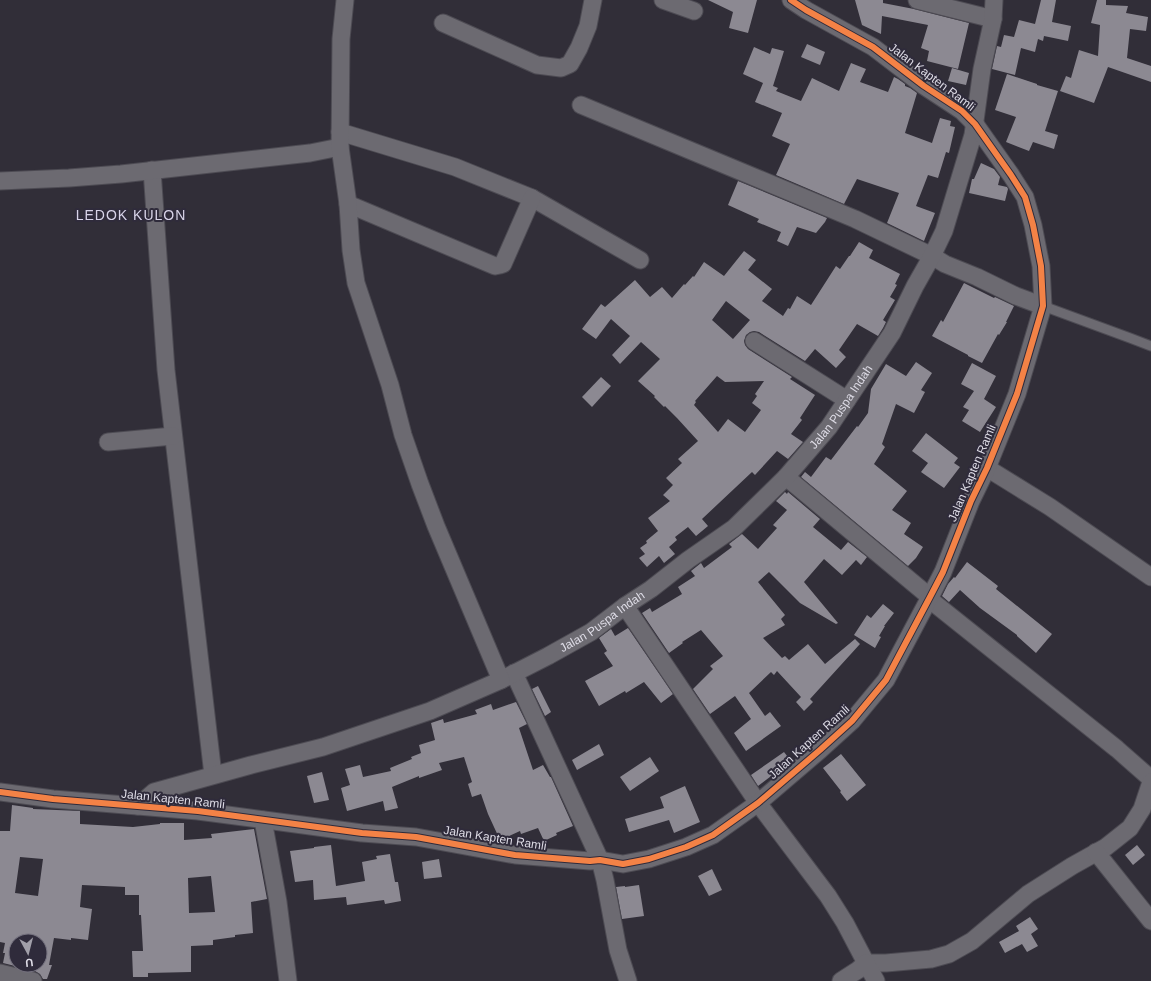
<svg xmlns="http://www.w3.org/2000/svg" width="1151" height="981" viewBox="0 0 1151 981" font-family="Arial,sans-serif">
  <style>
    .building { fill: #8c8992; fill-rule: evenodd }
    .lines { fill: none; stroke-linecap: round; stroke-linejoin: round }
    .lane-casing { stroke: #4d4b53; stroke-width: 11 }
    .street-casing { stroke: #4d4b53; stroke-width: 19 }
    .lane { stroke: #6c6a71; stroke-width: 9 }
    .street { stroke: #6c6a71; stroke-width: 17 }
    .cycleway-casing { stroke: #2f2b3b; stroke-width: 8 }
    .cycleway { stroke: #f48246; stroke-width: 6 }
    .labels { text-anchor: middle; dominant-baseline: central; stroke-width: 4; stroke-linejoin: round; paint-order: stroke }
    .street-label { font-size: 12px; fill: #dedce6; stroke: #2f2b3b }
    .quarter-label { font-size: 14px; letter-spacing: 1px; fill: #d8d4e8; stroke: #2f2b3b }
  </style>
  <rect width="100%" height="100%" fill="#312e38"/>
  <g class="building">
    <polygon points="708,0 757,0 748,33 729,28 733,12"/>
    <polygon points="855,0 883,0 883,3 914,9 969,23 958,69 927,61 929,51 921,48 928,25 882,16 881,34 862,25"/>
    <polygon points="1041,0 1056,0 1052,22 1071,26 1068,41 1044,36 1043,41 1038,39 1035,52 1021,48 1015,75 992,69 997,46 1001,47 1004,35 1014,37 1019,20 1035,24"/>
    <polygon points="1097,0 1106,0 1106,5 1128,6 1126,13 1148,17 1146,31 1130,29 1127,58 1151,66 1151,82 1108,67 1094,103 1060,91 1066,76 1071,78 1079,50 1098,56 1100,25 1091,23"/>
    <polygon points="807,44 825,52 820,65 801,57"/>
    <polygon points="754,47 770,54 772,48 784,51 773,86 778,88 776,91 801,101 812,78 839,91 851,63 866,69 860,82 888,92 894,77 898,79 905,84 905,86 910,88 917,93 905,133 932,143 940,118 951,121 950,126 955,127 949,153 946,152 938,178 928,175 916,206 935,213 924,241 887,223 899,193 857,179 844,204 776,175 790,144 772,136 782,113 755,102 763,83 743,74"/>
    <polygon points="952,68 969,73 966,85 948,81"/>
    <polygon points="1007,74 1037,84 1037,85 1058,91 1045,131 1058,135 1054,149 1033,142 1029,151 1006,142 1016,117 995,110"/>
    <polygon points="981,163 994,169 1000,177 998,185 1007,187 1008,189 1005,201 969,193 972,179 974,179"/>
    <polygon points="738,181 827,218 825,222 816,233 797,227 788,246 777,241 781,232 757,222 759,219 728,205"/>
    <path d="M859,242L873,250L869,258L900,274L895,284L897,285L890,297L895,300L883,320L886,322L883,328L878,336L857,324L839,350L846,357L836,368L815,349L805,361L759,332L754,331L750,332L746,335L744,341L745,345L748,349L792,377L790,379L815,395L800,418L802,420L791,434L803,442L788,459L777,451L755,475L752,472L702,519L708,526L696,536L688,527L675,537L677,540L669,547L675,554L664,563L659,556L647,567L639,558L645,554L640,548L647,543L646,541L658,531L648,518L670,501L663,495L673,485L666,478L682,463L678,459L698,441L677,418L665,406L664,407L654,397L655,396L638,381L660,359L641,342L620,364L612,355L630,336L611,319L596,339L582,329L601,304L605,307L635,280L650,297L662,287L672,298L684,284L685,285L693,276L694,277L704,262L724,276L744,251L756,260L748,270L772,289L762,301L783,316L788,308L790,309L797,296L811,305L836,266L840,269L849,256H850ZM726,301L750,320L733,339L712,320ZM717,376L725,382L764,381L755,394L757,396L752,403L761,410L745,432L728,419L718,432L694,405L696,402L695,401Z"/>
    <polygon points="964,283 994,298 995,297 1014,306 1006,322 1007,322 999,335 998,334 982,363 968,356 968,355 932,336 941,320 943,322"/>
    <polygon points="916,362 932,373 921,390 925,392 914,413 896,404 882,444 885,447 874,464 907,491 892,510 911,523 904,534 923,547 916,558 908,566 801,477 805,472 811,477 826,457 831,460 857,426 858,427 868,413 871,389 886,364 906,376"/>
    <polygon points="972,363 996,376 984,399 996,407 980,432 962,421 969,410 963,407 974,391 961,384"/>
    <polygon points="601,377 611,386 592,407 582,397"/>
    <polygon points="926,433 958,458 954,463 960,467 944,488 921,472 928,463 912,451"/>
    <polygon points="785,492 787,494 788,492 820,519 813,527 841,550 848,542 867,557 861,565 856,560 842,575 824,559 804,582 838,623 836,624 800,603 769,572 758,582 785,615 781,619 785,625 763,638 782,658 785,656 789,660 808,644 825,664 855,639 860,644 810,699 813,702 804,711 796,702 801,697 777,671 774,675 771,672 749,693 765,716 770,712 781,726 746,751 734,733 751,719 735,696 710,714 693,689 713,669 710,666 723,656 701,630 682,642 683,643 669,653 642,613 650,608 652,612 682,594 678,587 695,576 691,571 701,563 704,568 732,547 729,544 742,534 758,549 777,528 773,525 787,510 776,501"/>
    <polygon points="967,562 998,586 996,589 1052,634 1036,653 1017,636 1017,635 980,608 960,590 949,602 942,596 948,584 954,577 955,578"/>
    <polygon points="883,604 894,613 884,626 885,626 879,636 881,637 875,648 854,635 867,615 871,618"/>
    <polygon points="628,628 673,694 661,703 644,682 626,693 625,691 599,706 585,681 613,666 604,653 607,651 599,638 611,629 615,636"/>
    <polygon points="538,686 551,712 545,716 532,689"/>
    <polygon points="516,702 527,724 519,728 533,770 543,765 550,777 551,777 573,826 556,833 557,835 544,841 538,828 521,834 520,831 500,840 488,814 481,794 472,797 468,784 472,782 464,757 439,763 442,770 419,778 419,776 392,787 398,808 385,811 383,801 347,811 341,788 350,785 345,769 360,765 363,777 391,771 390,768 412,759 411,757 421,753 419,745 435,740 431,723 443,719 444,723 477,714 475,710 491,704 493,710"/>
    <polygon points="599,744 604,755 577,770 572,760"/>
    <polygon points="784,752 791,761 758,786 751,775"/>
    <polygon points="841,754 866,785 847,801 840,792 841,791 823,768"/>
    <polygon points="650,757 659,771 630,791 620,777"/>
    <polygon points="322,772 329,800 314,803 307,776"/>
    <polygon points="685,786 700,822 674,833 669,820 629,832 625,819 664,808 660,797"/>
    <path d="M12,805L33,808V809L80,811V824L133,827L160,824V823H184V840L212,838L211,834L254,829L267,899L251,902L253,933L235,935V937L213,940V945L191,946V972L148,973V977H133L132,951H143L141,915H139V895H125V887L82,885L80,907L92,909L88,940L71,938V940L54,938L49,965H52L47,979H43L40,974L35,971L3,963L5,953H3L5,943L0,942V831H10ZM20,857L43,859L38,896L15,893ZM211,876L215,912L189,913L188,878ZM16,941H40V965H16Z"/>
    <polygon points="331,845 336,886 365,881 362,862 377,859 376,856 390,854 395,882 398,882 401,901 385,904 384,900 347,905 346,897 314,900 313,880 295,882 290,851 314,848 314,847"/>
    <polygon points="1137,845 1145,855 1133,865 1125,855"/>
    <polygon points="439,859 442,877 424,879 422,862"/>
    <polygon points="712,869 722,890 709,896 698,876"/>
    <polygon points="639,885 644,916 622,919 616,887 625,886 625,887"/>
    <polygon points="1030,917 1038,929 1031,934 1038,946 1027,952 1022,944 1005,953 999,942 1019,931 1016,926"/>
  </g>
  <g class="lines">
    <defs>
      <polyline id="lane" points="1043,306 1130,338 1151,346"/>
      <g id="street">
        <polyline points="663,0 694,11"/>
        <polyline points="917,0 993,19"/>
        <polyline points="443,23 537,65 561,68 570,64 579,48 588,26 593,0"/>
        <polyline points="581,105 855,219 932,256 945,264 977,277 1016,296 1043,306"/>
        <polyline points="340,132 455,167 532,198 640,260"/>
        <polyline points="152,170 166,370 213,775"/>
        <polyline points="0,181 69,178 121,174 310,153 340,147"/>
        <polyline points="348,204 495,266 500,265 503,264 532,198"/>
        <polyline points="754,341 847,400"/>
        <polyline points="108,442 173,436"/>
        <polyline points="987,468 1050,507 1151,577"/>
        <polyline points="786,477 930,597"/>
        <polyline points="929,599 1117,749 1151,779"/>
        <polyline points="625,606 758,803 828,896 845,923 866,963 886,963 931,959 949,954 972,941 1028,894 1072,866 1106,847 1130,828 1142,809 1151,782"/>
        <polyline points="514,673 600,860 605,880 618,950 628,981"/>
        <path id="s1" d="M501,680L548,656L591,632L625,606L651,589L688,560L734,528L786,477L829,427L892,333L915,286L932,256L944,231L973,135L982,69L993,19L994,0"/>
        <polyline points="0,792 53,799 198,811 362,833 416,837 515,855 590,861 600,860 623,864 649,859 686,847 713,835 758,803 820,750 852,721 886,680 930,597 943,572 971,501 987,468 1017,394 1043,306 1041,266 1033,225 1025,197 1011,175 975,124 962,111 924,86 873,47 806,10 791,0"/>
        <polyline points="138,806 154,792 251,765 323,747 430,711 501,680 436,526 420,484 403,435 390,385 356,283 351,250 348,204 340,147 341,39 345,0"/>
        <polyline points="263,820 278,902 288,981"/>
        <polyline points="1096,852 1151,921"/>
        <polyline points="0,973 33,981"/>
        <polyline points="841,981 858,970 866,963 876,981"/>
      </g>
    </defs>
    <use href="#lane" class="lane-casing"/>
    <use href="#street" class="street-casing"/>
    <use href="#lane" class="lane"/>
    <use href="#street" class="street"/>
    <defs>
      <polyline id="cycleway" points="0,792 53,799 198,811 362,833 416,837 515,855 590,861 600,860 623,864 649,859 686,847 713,835 758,803 820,750 852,721 886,680 930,597 943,572 971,501 987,468 1017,394 1043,306 1041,266 1033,225 1025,197 1011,175 975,124 962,111 924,86 873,47 806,10 791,0"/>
    </defs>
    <use href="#cycleway" class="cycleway-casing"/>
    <use href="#cycleway" class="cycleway"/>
  </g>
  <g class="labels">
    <g class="street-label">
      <text transform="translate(932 77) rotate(37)">Jalan Kapten Ramli</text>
      <text stroke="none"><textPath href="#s1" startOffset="441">Jalan Puspa Indah</textPath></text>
      <text transform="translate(972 473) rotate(-67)">Jalan Kapten Ramli</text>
      <text stroke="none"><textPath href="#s1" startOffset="117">Jalan Puspa Indah</textPath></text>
      <text transform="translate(809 742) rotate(-42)">Jalan Kapten Ramli</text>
      <text transform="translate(173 799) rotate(6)">Jalan Kapten Ramli</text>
      <text transform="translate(495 838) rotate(9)">Jalan Kapten Ramli</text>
    </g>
    <g class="quarter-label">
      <text x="131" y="215">LEDOK KULON</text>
    </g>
  </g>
  <g transform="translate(28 953) rotate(173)"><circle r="19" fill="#2f2b3b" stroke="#75727f"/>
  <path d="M0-3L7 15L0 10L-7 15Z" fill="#a19fa9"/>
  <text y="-6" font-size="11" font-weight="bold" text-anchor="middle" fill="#dedce6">U</text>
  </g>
</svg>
